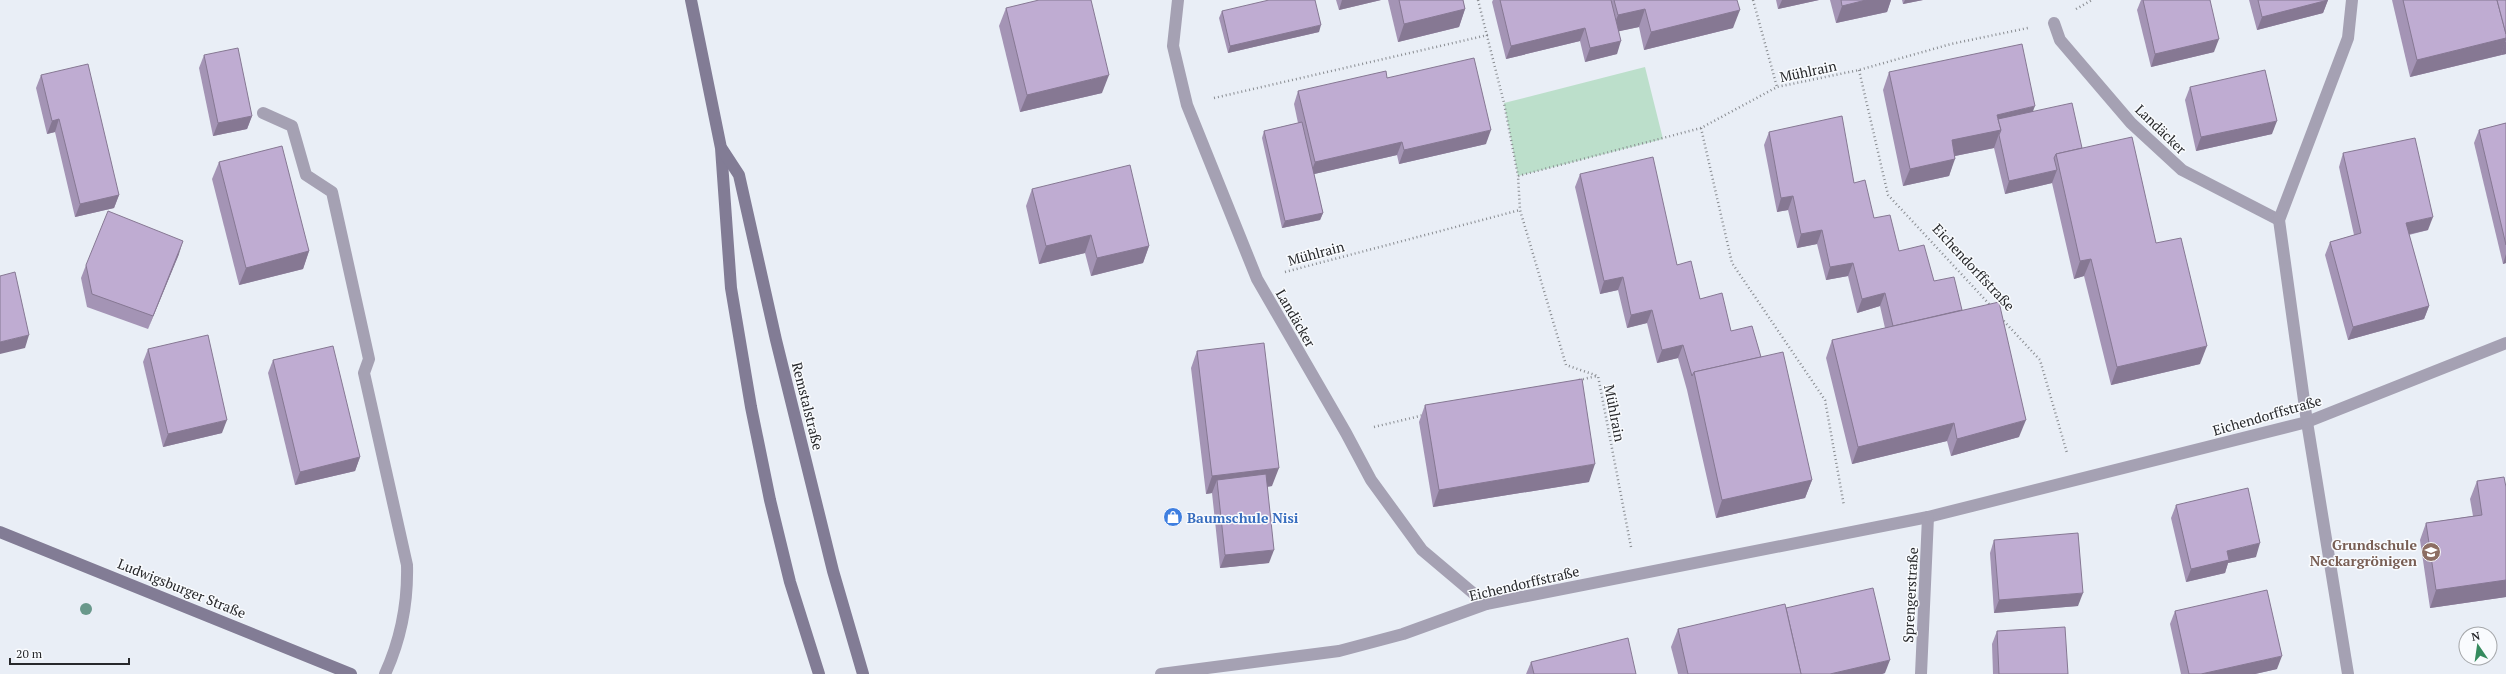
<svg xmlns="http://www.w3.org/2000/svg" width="2506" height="674" viewBox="0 0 2506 674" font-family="'PT Serif',serif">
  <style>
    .green { fill: #bcdfcb }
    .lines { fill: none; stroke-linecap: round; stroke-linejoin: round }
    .path { stroke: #898c91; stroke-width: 2.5; stroke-dasharray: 1 3; stroke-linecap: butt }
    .lane { stroke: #a5a1b3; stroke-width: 12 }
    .street { stroke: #a5a1b3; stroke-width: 12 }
    .secondary { stroke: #827c95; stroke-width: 12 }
    .tree { fill: #69988b }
    .wall { fill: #a494b5 }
    .shaded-wall { fill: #867893 }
    .building { fill: #bfacd2; stroke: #867893 }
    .labels { text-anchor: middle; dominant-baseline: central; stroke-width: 3; stroke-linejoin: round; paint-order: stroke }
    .street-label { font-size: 14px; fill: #27282b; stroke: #f9fbfe }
    .shop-label { font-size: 14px; font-weight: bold; fill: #366cbe; stroke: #f9fbfe; text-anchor: start }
    .education-label { font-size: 14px; font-weight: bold; fill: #785e54; stroke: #f9fbfe; text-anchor: end }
  </style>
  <rect width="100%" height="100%" fill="#e9eef6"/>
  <polygon class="green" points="1645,67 1663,139 1518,176 1504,103"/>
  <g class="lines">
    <g class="path">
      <polyline points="1478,0 1504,103 1518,176"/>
      <polyline points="1753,0 1777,87"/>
      <polyline points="2076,9 2092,0"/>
      <polyline points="1859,70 1888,195 1991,306"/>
      <polyline points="1214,98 1488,35"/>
      <polyline points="1701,128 1732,263 1825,400 1844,506"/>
      <polyline points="1285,272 1520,210"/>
      <polyline points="2001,318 2040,360 2067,453"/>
      <polyline points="1579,380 1597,376"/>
      <polyline points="1374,427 1424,415"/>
      <polyline points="1631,547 1598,376 1566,365 1520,210 1518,176 1701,128 1777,87 1859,70 1951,44 2028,28"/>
    </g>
    <g class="lane">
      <polyline points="2054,23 2060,40 2131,123 2182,170 2279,220"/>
      <path d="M263,113L292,126L306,175L332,192L369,359L364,373L407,565C408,604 401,639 385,674"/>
    </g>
    <g class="street">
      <polyline points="1178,0 1173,46 1187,105 1257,279 1346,433 1371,480 1422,550 1486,604"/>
      <polyline points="1161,674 1339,651 1403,634 1486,604 1928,517 2307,422 2506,343"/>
      <polyline points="1921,674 1928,517"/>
      <polyline points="2348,674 2307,422 2279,220 2348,38 2352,0"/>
    </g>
    <g class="secondary">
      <polyline points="691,0 721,148 731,288 751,407 770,500 790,582 819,674"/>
      <polyline points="722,149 739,175 776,340 833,571 863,674"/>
      <polyline points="0,532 351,674"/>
    </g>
  </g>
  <circle class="tree" cx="86" cy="609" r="6"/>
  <g class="wall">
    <polygon points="1336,0 1381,0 1339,10"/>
    <polygon points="1388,0 1463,0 1465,9 1459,27 1398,42"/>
    <polygon points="1493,0 1737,0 1733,28 1644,50 1639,27 1619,31 1617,54 1585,62 1580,41 1506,59 1492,2"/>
    <polygon points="1776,0 1819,0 1778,9"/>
    <polygon points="1830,0 1891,0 1887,12 1836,23"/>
    <polygon points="1902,0 1923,0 1903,4"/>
    <polygon points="2141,0 2210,0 2214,52 2151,67 2137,10"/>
    <polygon points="2249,0 2328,0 2323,13 2257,30"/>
    <polygon points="2392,0 2506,0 2506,54 2410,77"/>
    <polygon points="1006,8 1102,93 1020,112 999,26"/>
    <polygon points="1222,11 1319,32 1228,53 1219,18"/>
    <polygon points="204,55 252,116 247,129 213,136 199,68"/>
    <polygon points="1889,72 2033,111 2082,148 2156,243 2200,364 2111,385 2084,276 2074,279 2052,183 2005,194 1994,148 1955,156 1949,176 1903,186 1883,90"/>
    <polygon points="41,75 119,195 114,208 75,217 55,132 47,134 36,88"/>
    <polygon points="2190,87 2272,134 2196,151 2185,100"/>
    <polygon points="1298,91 1486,144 1399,164 1397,155 1314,174 1323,213 1320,220 1282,228 1262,138 1264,131 1298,123 1294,104"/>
    <polygon points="2506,123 2506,263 2503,264 2474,143 2479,130"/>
    <polygon points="1769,132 1854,183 1874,218 1899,251 1934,281 1962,310 2019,437 1951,456 1947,441 1852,464 1826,358 1832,340 1885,328 1880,306 1857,313 1848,276 1826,280 1817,244 1797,248 1788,210 1777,212 1764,145"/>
    <polygon points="2343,153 2428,230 2409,235 2429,306 2424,319 2348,340 2325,255 2330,242 2354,235 2339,167"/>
    <polygon points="219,162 309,251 303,269 239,285 212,179"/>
    <polygon points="1580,174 1677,265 1700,299 1731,331 1761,357 1812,480 1805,498 1716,518 1687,390 1678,358 1657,363 1647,323 1627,328 1618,290 1600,294 1575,187"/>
    <polygon points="1032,189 1149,246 1143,263 1091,276 1085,253 1039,264 1026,206"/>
    <polygon points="179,254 148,329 87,307 81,278 86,265"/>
    <polygon points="148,349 222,433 163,447 143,362"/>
    <polygon points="1197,351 1272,486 1267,487 1269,563 1220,568 1212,493 1206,494 1191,368"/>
    <polygon points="273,360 360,457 355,471 295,485 268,373"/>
    <polygon points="1425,405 1589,482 1433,507 1419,422"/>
    <polygon points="2477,481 2506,487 2506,597 2430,608 2420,540 2426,523 2473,516 2470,499"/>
    <polygon points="2176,505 2256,557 2228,563 2225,573 2186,582 2171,518"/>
    <polygon points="1994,540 2078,606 1994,613 1990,553"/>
    <polygon points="1786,608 1885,673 1882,674 1678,674 1671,647 1678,629"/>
    <polygon points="2175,611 2277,669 2255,674 2181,674 2170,624"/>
    <polygon points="1997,631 2068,674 1993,674 1992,644"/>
    <polygon points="1531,662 1636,674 1526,674"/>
  </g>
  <g class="shaded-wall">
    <polygon points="1342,0 1381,0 1339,10"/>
    <polygon points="1782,0 1819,0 1778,9"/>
    <polygon points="1866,0 1891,0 1887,12 1836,23 1842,6"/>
    <polygon points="1905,0 1923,0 1903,4"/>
    <polygon points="2328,0 2323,13 2257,30 2262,17"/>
    <polygon points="1465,9 1459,27 1398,42 1404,24"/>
    <polygon points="1645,9 1639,27 1611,33 1618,15"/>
    <polygon points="1740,10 1733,28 1644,50 1651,32"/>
    <polygon points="1321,25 1319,32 1228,53 1230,46"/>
    <polygon points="1585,28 1580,41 1506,59 1511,46"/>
    <polygon points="2506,38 2506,40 2501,55 2410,77 2417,60"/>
    <polygon points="2219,39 2214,52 2151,67 2155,54"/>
    <polygon points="1621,41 1617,54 1585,62 1590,48"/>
    <polygon points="2505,42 2506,42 2506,54 2501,55"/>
    <polygon points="1109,75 1102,93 1020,112 1027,95"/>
    <polygon points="2035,106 2028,124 2000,131 1994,148 1945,158 1952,140 1997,115"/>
    <polygon points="252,116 247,129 213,136 218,123"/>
    <polygon points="59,119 55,132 47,134 52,121"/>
    <polygon points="2277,121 2272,134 2196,151 2201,137"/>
    <polygon points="1491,130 1486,144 1399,164 1404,150"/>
    <polygon points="1402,142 1397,155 1310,175 1315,162"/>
    <polygon points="1955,159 1949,176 1903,186 1910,169"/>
    <polygon points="2057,170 2052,183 2005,194 2009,181"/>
    <polygon points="119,195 114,208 75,217 80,204"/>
    <polygon points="1793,196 1788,210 1777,212 1781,198"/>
    <polygon points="1323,213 1320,220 1282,228 1285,221"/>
    <polygon points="2433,217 2428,230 2401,236 2406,223"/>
    <polygon points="1822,230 1817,244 1797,248 1801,234"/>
    <polygon points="1091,235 1085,253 1039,264 1046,246"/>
    <polygon points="183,241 179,254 148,329 153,316"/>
    <polygon points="1149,246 1143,263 1091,276 1097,258"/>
    <polygon points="309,251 303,269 239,285 246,268"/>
    <polygon points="2506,254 2506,263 2503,264"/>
    <polygon points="2091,259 2084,276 2074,279 2080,261"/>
    <polygon points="1853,263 1848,276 1826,280 1830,267"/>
    <polygon points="1623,277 1618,290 1600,294 1604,281"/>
    <polygon points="1885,293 1880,306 1857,313 1862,299"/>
    <polygon points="2429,306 2424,319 2348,340 2353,327"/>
    <polygon points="1652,310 1647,323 1627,328 1631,315"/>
    <polygon points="29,335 25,348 0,354 0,342"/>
    <polygon points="1683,345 1678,358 1657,363 1662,350"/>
    <polygon points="2207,346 2200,364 2111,385 2117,367"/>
    <polygon points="227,420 222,433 163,447 168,434"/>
    <polygon points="2026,420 2019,437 1951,456 1957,439"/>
    <polygon points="1954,423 1947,441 1852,464 1858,447"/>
    <polygon points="360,457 355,471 295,485 300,472"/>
    <polygon points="1595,464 1589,482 1433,507 1439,490"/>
    <polygon points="1279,468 1272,486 1218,493 1217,480 1212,493 1206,494 1212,476"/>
    <polygon points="1812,480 1805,498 1716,518 1722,500"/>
    <polygon points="2260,543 2256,557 2228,563 2225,573 2186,582 2191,569 2227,551"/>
    <polygon points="1274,550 1269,563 1220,568 1225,555"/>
    <polygon points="2506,580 2506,597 2430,608 2436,590"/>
    <polygon points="2083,593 2078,606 1994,613 1999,600"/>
    <polygon points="2282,656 2277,669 2255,674 2201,674"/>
    <polygon points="1890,660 1885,673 1882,674 1830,674"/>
  </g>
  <g class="building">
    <polygon points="1039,0 1091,0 1109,75 1027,95 1006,8"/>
    <polygon points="1269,0 1315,0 1321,25 1230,46 1222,11"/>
    <polygon points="1399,0 1463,0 1465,9 1404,24"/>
    <polygon points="1500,0 1611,0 1621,41 1590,48 1585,28 1511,46"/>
    <polygon points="1614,0 1737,0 1740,10 1651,32 1645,9 1618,15"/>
    <polygon points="1841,0 1866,0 1842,6"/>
    <polygon points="2143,0 2210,0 2219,39 2155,54"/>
    <polygon points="2258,0 2328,0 2262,17"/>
    <polygon points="2403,0 2497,0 2506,34 2506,38 2417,60"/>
    <polygon points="2497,0 2506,0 2506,34"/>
    <polygon points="2022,44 2035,106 1997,115 2001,130 1952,140 1955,159 1910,169 1889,72"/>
    <polygon points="238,48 252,116 218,123 204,55"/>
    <polygon points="1474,58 1491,130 1404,150 1402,142 1315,162 1298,91 1386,71 1387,78"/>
    <polygon points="88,64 119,195 80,204 59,119 52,121 41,75"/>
    <polygon points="2265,70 2277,121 2201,137 2190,87"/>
    <polygon points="2072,103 2082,148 2056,154 2054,158 2057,170 2009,181 1999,135 2001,130 1998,119"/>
    <polygon points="1842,116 1854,183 1865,180 1874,218 1890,215 1899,251 1924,245 1934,281 1954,277 1962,310 1893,326 1885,293 1862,299 1853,263 1830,267 1822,230 1801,234 1793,196 1781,198 1769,132"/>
    <polygon points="1302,122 1323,213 1285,221 1264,131"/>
    <polygon points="2506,123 2506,245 2479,130"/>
    <polygon points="2132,137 2156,243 2181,238 2207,346 2117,367 2091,259 2080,261 2056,154"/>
    <polygon points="2415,138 2433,217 2406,223 2429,306 2353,327 2330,242 2361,233 2343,153"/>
    <polygon points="282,146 309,251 246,268 219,162"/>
    <polygon points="1653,157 1677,265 1691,261 1700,299 1722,293 1731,331 1752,326 1761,357 1694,372 1692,376 1683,345 1662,350 1652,310 1631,315 1623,277 1604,281 1580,174"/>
    <polygon points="1130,165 1149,246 1097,258 1091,235 1046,246 1032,189"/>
    <polygon points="108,211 183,241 153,316 92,294 86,265"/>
    <polygon points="15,272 29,335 0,342 0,276"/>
    <polygon points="1999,302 2026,420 1957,439 1954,423 1858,447 1832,340"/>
    <polygon points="208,335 227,420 168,434 148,349"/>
    <polygon points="1264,343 1279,468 1212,476 1197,351"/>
    <polygon points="333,346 360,457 300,472 273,360"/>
    <polygon points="1783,352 1812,480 1722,500 1694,372"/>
    <polygon points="1582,379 1595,464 1439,490 1425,405"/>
    <polygon points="1266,474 1274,550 1225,555 1217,480"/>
    <polygon points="2504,477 2506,487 2506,580 2436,590 2426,523 2482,515 2477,481"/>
    <polygon points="2248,488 2260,543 2227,551 2229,560 2191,569 2176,505"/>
    <polygon points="2078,533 2083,593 1999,600 1994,540"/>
    <polygon points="1873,588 1890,660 1830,674 1801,674 1786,608"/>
    <polygon points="2267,590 2282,656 2201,674 2189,674 2175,611"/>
    <polygon points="1785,604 1801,674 1688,674 1678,629"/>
    <polygon points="2065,627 2068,674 1999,674 1997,631"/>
    <polygon points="1628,638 1636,674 1534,674 1531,662"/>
  </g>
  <defs>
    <symbol id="shop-disc" viewBox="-11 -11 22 22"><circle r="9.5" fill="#3f7fe0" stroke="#f9fbfe"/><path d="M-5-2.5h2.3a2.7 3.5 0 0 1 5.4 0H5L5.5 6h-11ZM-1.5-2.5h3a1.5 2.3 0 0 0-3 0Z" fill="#fff"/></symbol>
    <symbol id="school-disc" viewBox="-11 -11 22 22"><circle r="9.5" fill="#8d6e63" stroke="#f9fbfe"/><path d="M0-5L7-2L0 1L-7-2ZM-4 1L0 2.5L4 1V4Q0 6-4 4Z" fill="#fff"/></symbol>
  </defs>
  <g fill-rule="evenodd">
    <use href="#shop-disc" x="1162" y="506" width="22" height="22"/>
    <use href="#school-disc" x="2420" y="541" width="22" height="22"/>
  </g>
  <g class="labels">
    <g class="street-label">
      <text transform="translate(1808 71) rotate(-12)">Mühlrain</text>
      <text transform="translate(2161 129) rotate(44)">Landäcker</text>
      <text transform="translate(1316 253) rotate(-15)">Mühlrain</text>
      <text transform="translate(1974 267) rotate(47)">Eichendorffstraße</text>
      <text transform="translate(1296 318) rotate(60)">Landäcker</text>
      <text transform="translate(808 406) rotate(76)">Remstalstraße</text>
      <text transform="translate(1615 413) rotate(79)">Mühlrain</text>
      <text transform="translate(2267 415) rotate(-16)">Eichendorffstraße</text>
      <text transform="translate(1524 583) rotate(-13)">Eichendorffstraße</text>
      <text transform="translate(182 588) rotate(22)">Ludwigsburger Straße</text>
      <text transform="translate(1910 595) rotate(-87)">Sprengerstraße</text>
    </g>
    <g class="shop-label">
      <text x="1187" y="517">Baumschule Nisi</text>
    </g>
    <g class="education-label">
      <text x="2417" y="544">Grundschule<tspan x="2417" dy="16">Neckargrönigen</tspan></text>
    </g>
  </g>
  <g transform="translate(2478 646) rotate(347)"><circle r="19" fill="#f9fbfe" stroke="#a5a7aa"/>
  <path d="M0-3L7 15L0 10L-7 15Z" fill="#358b5f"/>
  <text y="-6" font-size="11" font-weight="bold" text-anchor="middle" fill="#27282b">N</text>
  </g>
  <path d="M10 658v6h119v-6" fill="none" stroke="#27282b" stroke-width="2"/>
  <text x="16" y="658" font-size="12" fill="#27282b" stroke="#f9fbfe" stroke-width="3" paint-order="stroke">20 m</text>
</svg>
